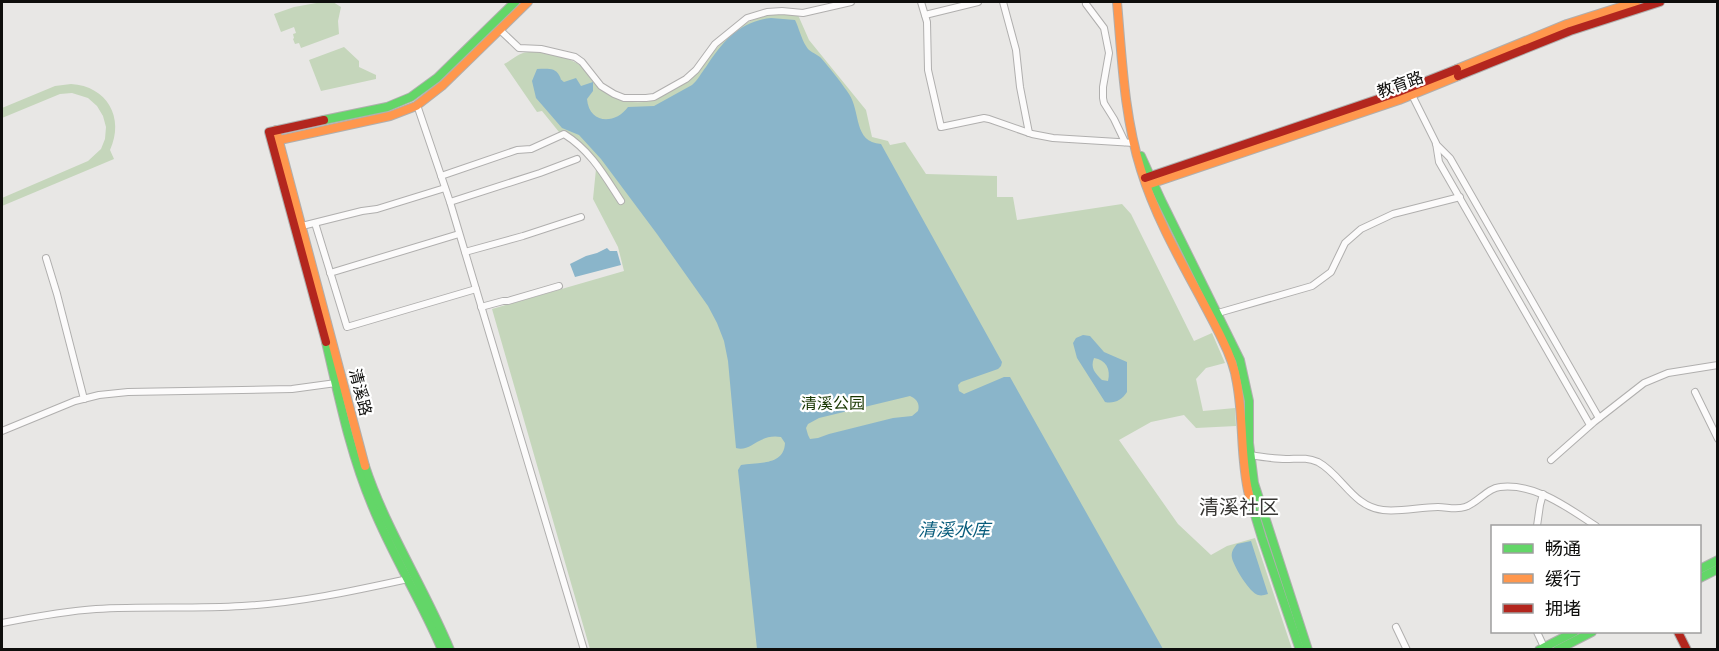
<svg xmlns="http://www.w3.org/2000/svg" width="1719" height="651" viewBox="0 0 1719 651" font-family="Quicksand,'Noto Sans SC',sans-serif">
  <style>
    .green { fill: #c5d6bb }
    .water { fill: #8ab5ca; fill-rule: evenodd }
    .lines { fill: none; stroke-linecap: round; stroke-linejoin: round }
    .street-casing { stroke: #b0afae; stroke-width: 8 }
    .fast-casing { stroke: #b0afae; stroke-width: 10 }
    .slow-casing { stroke: #b0afae; stroke-width: 10 }
    .jam-casing { stroke: #b0afae; stroke-width: 10 }
    .street { stroke: #fcfbfb; stroke-width: 6 }
    .fast { stroke: #63d668; stroke-width: 8 }
    .slow { stroke: #ff974d; stroke-width: 8 }
    .jam { stroke: #b3261e; stroke-width: 8 }
    .labels { text-anchor: middle; dominant-baseline: central; stroke-width: 4.5; stroke-linejoin: round; paint-order: stroke }
    .street-label { font-size: 16px; fill: #0e0e0c; stroke: #fff }
    .park-label { font-size: 16px; fill: #183701; stroke: #fff }
    .water-label { font-size: 18px; font-style: italic; fill: #075b7b; stroke: #fff }
    .quarter-label { font-size: 20px; fill: #383734; stroke: #fff }
  </style>
  <rect width="100%" height="100%" fill="#e8e7e5"/>
  <g class="green">
    <polygon points="322,2 333,2 341,7 338,21 339,34 301,48 299,43 295,44 293,39 294,38 293,34 296,33 294,27 281,32 274,14 294,7"/>
    <path d="M771,14L798,15L809,40L866,110L872,137L888,141L890,145L905,142L926,174L997,176V197H1013L1017,220L1122,204L1131,214L1194,341L1212,333L1225,363L1206,368L1196,379L1203,411L1235,408L1236,426L1196,428L1184,415L1151,422L1119,440L1178,524L1211,555L1227,546L1255,538L1292,649H590L492,309L624,271L618,247L593,199L596,169L589,157L559,132L542,111L537,112L504,64C510,61 517,55 523,53C536,49 571,57 581,66C586,71 591,78 596,83C609,99 630,105 650,101C657,99 664,95 671,91C710,68 722,24 771,14Z"/>
    <polygon points="344,47 359,61 359,67 376,75 376,79 321,91 309,60"/>
    <path d="M71,84C107,86 125,118 110,150L114,159L2,206V198L88,161L101,149L105,139L106,127L103,116L97,106L88,98L72,93L60,94L2,118V108L55,86Z"/>
  </g>
  <g class="water">
    <path d="M771,18L795,20C799,28 801,38 806,46C809,52 815,53 820,57C826,63 844,86 849,94C861,112 853,142 881,144L1002,362L1001,366L998,369L961,382L958,385L959,391L964,394L1004,377H1010L1163,649H757L738,470L741,465C758,462 784,466 785,443L781,437C759,433 750,453 736,448L728,361L724,341L717,323L708,306L657,234L601,159L579,135L562,128L536,98L532,81L537,69C545,69 555,67 559,75C563,82 558,77 564,82L576,78L581,86L593,82V91L587,99C589,124 615,125 628,107L654,106L692,85C698,80 701,73 706,67C722,42 740,21 771,18ZM910,396C917,399 920,404 918,411L912,416L893,418L829,434L818,438L810,439L808,435L806,428L808,424L819,418Z"/>
    <polygon points="607,248 610,251 617,251 621,265 575,277 570,264 586,256 597,253"/>
    <path d="M1083,335L1090,336L1104,352L1127,362V392C1122,400 1114,404 1105,402L1077,358L1073,343L1076,338ZM1094,358C1106,360 1111,369 1108,381L1102,380C1095,373 1090,368 1094,358Z"/>
    <path d="M1251,541L1268,594C1264,595 1262,596 1258,595C1250,593 1234,567 1232,558C1231,552 1233,549 1237,544Z"/>
  </g>
  <g class="lines">
    <defs>
      <g id="street">
        <polyline points="921,2 927,22 928,70 941,127 984,118 989,119 1032,134 1053,138 1134,143"/>
        <polyline points="1003,2 1016,50 1020,87 1029,133"/>
        <polyline points="1086,4 1104,28 1109,53 1103,87 1103,98 1104,103 1114,119 1125,142"/>
        <polyline points="925,15 978,2"/>
        <polyline points="500,30 519,48 541,49 575,57 582,62 601,86 614,94 624,98 646,98 654,97 686,79 696,70 715,44 747,18 767,12 782,11 803,13 851,2"/>
        <polyline points="1412,95 1436,143 1439,162 1590,425"/>
        <polyline points="417,105 450,202 584,650"/>
        <polyline points="1436,144 1450,158 1599,418"/>
        <path d="M441,176L517,150L531,149L564,134C591,151 604,175 621,201"/>
        <polyline points="450,202 540,173 577,159"/>
        <polyline points="315,223 347,327 476,289"/>
        <polyline points="302,226 362,211 377,209 445,188"/>
        <polyline points="465,252 523,236 581,217"/>
        <polyline points="46,258 57,294 84,399"/>
        <polyline points="330,273 459,234"/>
        <polyline points="481,307 503,301 508,301 559,286"/>
        <polyline points="1218,313 1312,286 1331,272 1345,243 1361,229 1393,214 1460,197"/>
        <polyline points="1695,392 1718,439"/>
        <polyline points="2,431 75,401 99,395 128,392 292,389 336,383"/>
        <path d="M1250,455C1262,457 1274,459 1286,459C1298,459 1306,457 1318,462C1342,475 1353,507 1383,510C1401,512 1420,507 1438,507C1447,507 1456,510 1465,507C1478,503 1487,488 1500,487C1536,483 1568,508 1596,526"/>
        <polyline points="1551,460 1594,422 1644,383 1668,373 1718,365"/>
        <polyline points="1537,526 1540,505 1543,494"/>
        <path d="M2,623C33,617 64,611 96,609C145,606 194,609 242,606C298,603 353,591 408,579"/>
        <polyline points="1396,627 1407,650"/>
        <polyline points="1537,632 1544,647"/>
      </g>
      <g id="fast">
        <polyline points="324,120 387,107 411,97 437,78 515,2"/>
        <polyline points="1141,156 1161,200 1240,360 1249,401 1249,443 1254,483 1308,650"/>
        <path d="M326,342C339,397 350,453 372,505C392,555 421,600 442,650"/>
        <path d="M365,466C386,530 424,587 450,650"/>
        <polyline points="1249,495 1262,538 1300,650"/>
        <polyline points="1700,569 1718,560"/>
        <polyline points="1700,578 1718,569"/>
        <polyline points="1539,650 1574,632"/>
        <polyline points="1557,650 1592,632"/>
      </g>
      <g id="slow">
        <path d="M1117,2C1122,58 1124,116 1141,170C1159,229 1195,284 1222,339C1229,353 1235,368 1237,383C1244,421 1240,458 1249,495"/>
        <polyline points="1457,69 1567,24 1636,2"/>
        <polyline points="276,130 365,466"/>
        <polyline points="275,141 390,116 416,106 443,85 528,2"/>
        <polyline points="1150,184 1399,100 1458,76"/>
      </g>
      <g id="jam">
        <polyline points="1458,76 1570,31 1660,2"/>
        <polyline points="324,120 269,132 326,342"/>
        <polyline points="1145,178 1396,93 1457,69"/>
        <polyline points="1678,632 1687,650"/>
      </g>
    </defs>
    <use href="#street" class="street-casing"/>
    <use href="#fast" class="fast-casing"/>
    <use href="#slow" class="slow-casing"/>
    <use href="#jam" class="jam-casing"/>
    <use href="#street" class="street"/>
    <use href="#fast" class="fast"/>
    <use href="#slow" class="slow"/>
    <use href="#jam" class="jam"/>
  </g>
  <g class="labels">
    <g class="street-label">
      <text transform="translate(1400 84) rotate(-20)">教育路</text>
      <text transform="translate(361 392) rotate(76)">清溪路</text>
    </g>
    <g class="park-label">
      <text x="833" y="403">清溪公园</text>
    </g>
    <g class="water-label">
      <text x="954" y="529">清溪水库</text>
    </g>
    <g class="quarter-label">
      <text x="1239" y="506">清溪社区</text>
    </g>
  </g>
  <rect width="1719" height="651" fill="none" stroke="#0e0e0c" stroke-width="6"/>
  <rect x="1491" y="525" width="210" height="108" fill="#ffffff" stroke="#9f9f9e" stroke-width="1.5"/>
  <rect x="1503" y="544" width="30" height="9" fill="#63d668" stroke="#9f9f9e" stroke-width="1.5"/>
  <text x="1545" y="555" font-size="18" fill="#0e0e0c">畅通</text>
  <rect x="1503" y="574" width="30" height="9" fill="#ff974d" stroke="#9f9f9e" stroke-width="1.5"/>
  <text x="1545" y="585" font-size="18" fill="#0e0e0c">缓行</text>
  <rect x="1503" y="604" width="30" height="9" fill="#b3261e" stroke="#9f9f9e" stroke-width="1.5"/>
  <text x="1545" y="615" font-size="18" fill="#0e0e0c">拥堵</text>
</svg>
